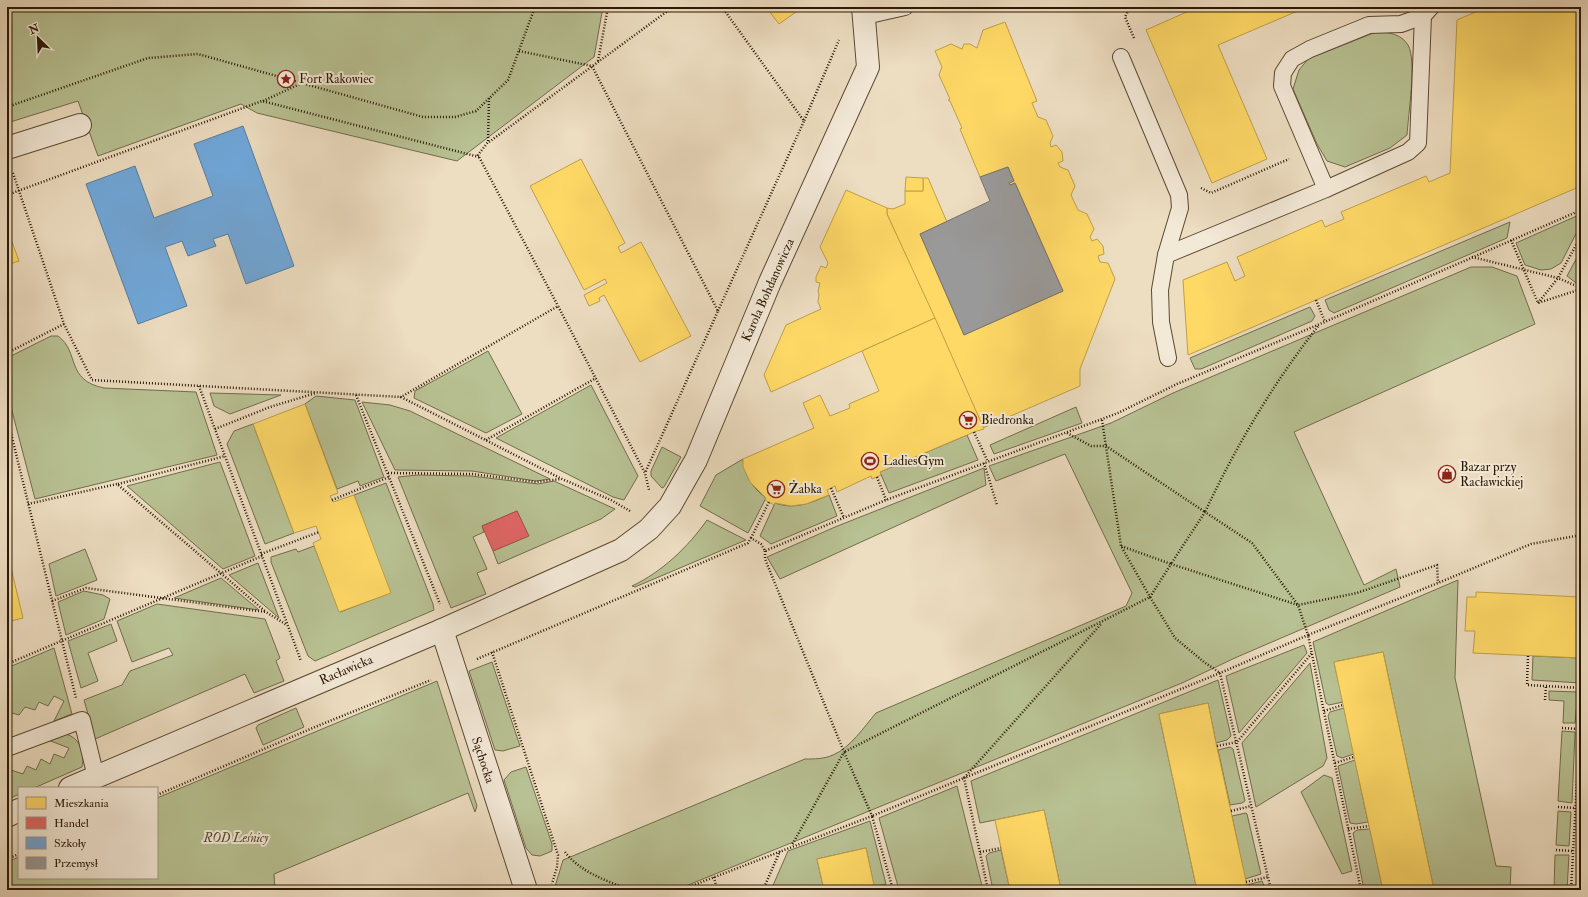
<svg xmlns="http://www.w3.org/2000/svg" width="1588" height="897" viewBox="0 0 1588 897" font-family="'IM FELL Double Pica',serif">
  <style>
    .green { fill: #b8c193; stroke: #716c4b }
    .homes { fill: #ffd966; stroke: #bf9f48 }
    .shops { fill: #e06666; stroke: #a94f48 }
    .schools { fill: #6fa8dc; stroke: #5a7d9b }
    .industry { fill: #999; stroke: #78726c }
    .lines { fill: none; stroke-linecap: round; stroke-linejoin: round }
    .service-casing { stroke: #5b4932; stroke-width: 18 }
    .minor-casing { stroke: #5b4932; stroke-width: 24 }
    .path { stroke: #2a1803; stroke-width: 2.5; stroke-dasharray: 1 2; stroke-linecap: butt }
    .service { stroke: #f3e9d7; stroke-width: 16 }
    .minor { stroke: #f3e9d7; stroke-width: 22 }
    .labels { text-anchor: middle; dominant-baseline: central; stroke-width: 4; stroke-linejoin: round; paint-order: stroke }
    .poi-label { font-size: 13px; fill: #2a1803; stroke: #f3e9d7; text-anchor: start }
    .street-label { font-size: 13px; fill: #2a1803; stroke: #f3e9d7 }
    .park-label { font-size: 13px; font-style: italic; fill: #554b2e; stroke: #f3e9d7 }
  </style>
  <rect width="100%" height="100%" fill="#edddc1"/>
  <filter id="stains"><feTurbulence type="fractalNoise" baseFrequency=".005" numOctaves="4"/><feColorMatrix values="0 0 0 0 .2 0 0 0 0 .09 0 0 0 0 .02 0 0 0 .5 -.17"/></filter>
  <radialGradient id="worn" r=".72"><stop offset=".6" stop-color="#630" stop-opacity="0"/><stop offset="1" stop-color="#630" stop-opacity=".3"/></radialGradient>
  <g class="green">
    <polygon points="7,7 603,7 594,57 457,161 257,113 241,104 98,156 78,101 7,123"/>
    <path d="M1376,32C1389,32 1401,34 1408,45C1417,59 1408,117 1407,135L1390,148L1345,167L1327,161L1317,144L1293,89L1299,70L1308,59Z"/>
    <polygon points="1581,214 1581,224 1561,263 1551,269 1541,270 1525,265 1516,243"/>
    <polygon points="1510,222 1507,238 1334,313 1329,310 1325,300"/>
    <polygon points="1581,250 1581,282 1576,283 1567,276"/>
    <path d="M1471,267H1492L1517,276L1535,324L1294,432L1364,585L1396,569L1400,587L1237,657L1182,683L676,890H554L563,860L805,759C814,759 824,759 833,755C850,748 864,727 876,713L1126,606L1132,593L1065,454L996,481L989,466L1111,423L1173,393Z"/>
    <polygon points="1310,307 1315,316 1312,321 1201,369 1195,369 1190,358"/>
    <path d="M51,336H58C80,352 65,380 104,388L196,392L217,455L35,499L7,392V358Z"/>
    <polygon points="488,351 522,414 486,433 414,398 415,391"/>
    <polygon points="591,385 638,476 624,500 613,497 496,438"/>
    <polygon points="210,393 281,395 230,414 214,406"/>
    <polygon points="316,396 355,400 384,477 360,486 358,481 337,489 305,404"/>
    <polygon points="362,402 390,405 410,411 550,479 536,481 472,471 395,470"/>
    <polygon points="1076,407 1082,423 994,454 990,445"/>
    <polygon points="253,424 294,533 265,544 227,444 234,431"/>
    <polygon points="967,435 978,460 889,493 880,472"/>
    <polygon points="662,447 681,457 664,487 662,488 651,476 651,471"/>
    <path d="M743,459C744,476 753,488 766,498L748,533L700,506L716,475Z"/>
    <polygon points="220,462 255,556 223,569 127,486"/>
    <polygon points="984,468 986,485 780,579 767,557 835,527"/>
    <polygon points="418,475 471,476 538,484 554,481 615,509 601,519 498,564 493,551 528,536 517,511 482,526 484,532 473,537 487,569 477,573 486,594 451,608 398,477"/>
    <polygon points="386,483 433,604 434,610 315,661 308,656 271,562 271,557 296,549 298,552 314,546 340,612 390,593 354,495"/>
    <path d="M829,495L837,516L771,544L760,536L775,503C794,510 811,503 829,495Z"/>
    <path d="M707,520L746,540L635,587L632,586C662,572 688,547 707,520Z"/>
    <polygon points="85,549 97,580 56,596 49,564"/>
    <polygon points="258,563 279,618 229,575"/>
    <polygon points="221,578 259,610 174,598"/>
    <polygon points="1458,580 1455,678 1496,866 1511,867 1510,890 1434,890 1383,652 1334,662 1343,702 1329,705 1326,703 1313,642"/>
    <polygon points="84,591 103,595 110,599 104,619 66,635 58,602"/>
    <polygon points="157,604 265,619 280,658 276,661 284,681 254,693 245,674 95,739 84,700 122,685 130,671 173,655 169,648 132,662 117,621"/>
    <polygon points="111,624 117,641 88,653 98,681 81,688 68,641"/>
    <polygon points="1304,645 1307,653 1239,733 1226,676"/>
    <polygon points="54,648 72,714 54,721 64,701 54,696 48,706 39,702 35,710 25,707 19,715 12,713 8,722 7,722 7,668"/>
    <polygon points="1533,656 1581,658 1581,683 1532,680"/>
    <polygon points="492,662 520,746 503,751 495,750 469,671"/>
    <polygon points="1310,663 1327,758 1323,766 1256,807 1242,743"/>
    <polygon points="1218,680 1231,736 1227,740 1216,743 1208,703 1159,714 1197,890 1061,890 1044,810 980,823 971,781"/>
    <polygon points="437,681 477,806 475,812 468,793 274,874 275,890 7,890 7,862 19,857 19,878 157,878 157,798"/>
    <polygon points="1549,691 1578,692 1575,723 1563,723 1564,701 1549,700"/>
    <polygon points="296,708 304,727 263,745 256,728 258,725"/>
    <polygon points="1344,708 1354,754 1342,758 1337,756 1328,716 1330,712"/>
    <polygon points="1562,731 1575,732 1572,803 1558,801"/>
    <path d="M65,734C80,737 85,753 82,767L34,788H19V794L7,800V777L11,770L23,774L27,766L36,770L41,759L50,764L54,754L64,758L69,748L48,740Z"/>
    <polygon points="1230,747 1233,749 1245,801 1242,803 1230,805 1218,750"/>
    <polygon points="1355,760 1368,822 1356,824 1350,823 1338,766"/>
    <polygon points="526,767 552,844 552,851 540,856 532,855 526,848 504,780 511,772"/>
    <polygon points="1324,775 1332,778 1352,871 1342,874 1301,792"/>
    <polygon points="957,786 983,890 899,890 879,818"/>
    <polygon points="1558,811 1571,812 1569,846 1556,845"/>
    <polygon points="1246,813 1247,814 1261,874 1245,879 1232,816"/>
    <polygon points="870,821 886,884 874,887 866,848 817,859 824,890 771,890 788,851"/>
    <polygon points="1370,829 1383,890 1364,890 1353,833 1357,830"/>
    <polygon points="1001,850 1010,890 993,890 986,856 989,853"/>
    <polygon points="1555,855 1569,855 1567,890 1554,890"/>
    <polygon points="1262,881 1266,890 1248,890 1247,885"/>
  </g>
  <g class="homes">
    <polygon points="766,7 803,7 779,24"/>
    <polygon points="1198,7 1307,7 1218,45 1267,159 1212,183 1146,30"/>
    <polygon points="1487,7 1581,7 1581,186 1188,355 1183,280 1227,262 1235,281 1245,276 1237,257 1322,220 1325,227 1344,219 1341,212 1426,176 1429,182 1450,173 1457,20"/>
    <polygon points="1005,22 1037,101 1032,103 1038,117 1046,120 1053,136 1050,143 1051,147 1056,145 1062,152 1063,161 1058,163 1060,167 1068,170 1075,186 1071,195 1078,210 1087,214 1094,229 1090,237 1092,241 1097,239 1103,246 1104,254 1098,256 1100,262 1108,263 1115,279 1080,369 1080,386 983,428 887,214 887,208 893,209 905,204 905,191 923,191 923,178 928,178 947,222 920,234 964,335 1063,291 1015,183 1010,185 1009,183 1014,181 1008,167 980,177 960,129 962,128 950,101 948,100 950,99 939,75 942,67 935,51 951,44 962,49 964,44 970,44 977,48 983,30"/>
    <polygon points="581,159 625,243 618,247 621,253 641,242 691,336 640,362 604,295 599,298 600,301 589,306 584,295 607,283 605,279 584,290 530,186"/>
    <polygon points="906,177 923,178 923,191 905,191"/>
    <polygon points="846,190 887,208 887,214 935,318 771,392 764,375 786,325 821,309 818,302 819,294 818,291 820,283 816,282 816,277 821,266 826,268 828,263 820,247"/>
    <polygon points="7,228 19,261 7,265"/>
    <polygon points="935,318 984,429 974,432 880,472 881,475 872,479 871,476 837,492 835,486 827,490 829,495 806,504 791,506 775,503 774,505 765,500 766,498 750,482 743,467 743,459 814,428 803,403 820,395 830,416 850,408 849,404 879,391 862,351"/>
    <polygon points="305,404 338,493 330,496 333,502 354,495 391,593 339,612 313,543 321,539 316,526 294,533 253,424"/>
    <polygon points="7,551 23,618 7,622"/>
    <polygon points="1476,592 1581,597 1581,658 1473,653 1475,631 1465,631 1467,597 1476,597"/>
    <polygon points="1383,652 1434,890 1383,890 1354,757 1334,662"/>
    <polygon points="1208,703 1216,743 1248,890 1197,890 1159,714"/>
    <polygon points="1581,786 1581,890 1576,890"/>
    <polygon points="1044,810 1061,890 1010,890 995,820"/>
    <polygon points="866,848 875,890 824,890 817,859"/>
  </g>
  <polygon class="shops" points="517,511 529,536 493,551 482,526"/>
  <polygon class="schools" points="243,126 294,266 246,284 228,234 213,239 216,246 188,256 182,241 165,247 187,306 138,324 86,184 135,166 154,218 213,196 194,144"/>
  <polygon class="industry" points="1008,167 1014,181 1009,183 1010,185 1015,183 1063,291 964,335 920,234 990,201 980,177"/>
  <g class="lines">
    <defs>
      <g id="service">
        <polyline points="865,16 905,7"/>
        <polyline points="1121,57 1179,195 1180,208 1166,255"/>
        <polyline points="1326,189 1282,86 1283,73 1292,59 1310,49 1369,25 1401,24 1423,16"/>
        <polyline points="1168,358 1161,322 1160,290 1166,255 1326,189 1408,152 1418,143 1423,16 1431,7"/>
        <polyline points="7,748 82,720 96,777"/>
      </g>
      <g id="minor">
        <polyline points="7,148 80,125"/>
        <polyline points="442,630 526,890"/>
        <polyline points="70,788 442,630 621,550 649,529 670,506 696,460 770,282 868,67 863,7"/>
        <polyline points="7,816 19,810"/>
      </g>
    </defs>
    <use href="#service" class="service-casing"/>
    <use href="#minor" class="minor-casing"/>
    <g class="path">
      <polyline points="722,7 804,121 839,40"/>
      <polyline points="1130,7 1125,17 1134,38"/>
      <polyline points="519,51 592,66 718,311 645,473"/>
      <polyline points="598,61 608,7"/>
      <polyline points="489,98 488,142 478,155 558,306"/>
      <polyline points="263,101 300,84"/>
      <polyline points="7,107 148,58 198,54 423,117 455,117 476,111 508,80 535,7"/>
      <polyline points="489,142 673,7"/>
      <polyline points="13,173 64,324 92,380 401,397"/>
      <polyline points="1201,188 1211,193 1289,159"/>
      <polyline points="7,195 262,101 479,157"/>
      <polyline points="1511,240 1538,303 1581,289"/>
      <polyline points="1472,257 1558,278 1581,288"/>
      <polyline points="1316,300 1325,322"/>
      <polyline points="1538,303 1558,278 1581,236"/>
      <polyline points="718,311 804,121"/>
      <polyline points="7,353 64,324"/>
      <polyline points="199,386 301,661"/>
      <polyline points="356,395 440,604"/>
      <polyline points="7,417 76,698"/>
      <polyline points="1102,420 1121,546 1150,597 1171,564 1298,605 1252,543 1205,512 1171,564 1121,546"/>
      <polyline points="215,429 270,407 316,393"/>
      <polyline points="974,432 988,462"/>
      <path d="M1067,433L1091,446H1106L1205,512C1236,446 1274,382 1319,325"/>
      <polyline points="486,440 596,378"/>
      <polyline points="984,463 997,505"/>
      <polyline points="388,473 472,474 536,482 561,479"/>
      <polyline points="877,477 886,500"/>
      <polyline points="118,484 225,456"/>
      <polyline points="831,488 844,518"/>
      <polyline points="332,500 389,477"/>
      <polyline points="28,504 117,484 266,612"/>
      <polyline points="630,511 611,500 562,479 401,397 558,306 645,473 649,490"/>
      <polyline points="751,538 769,502"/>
      <polyline points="765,551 765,559 844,752 792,845"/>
      <polyline points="261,554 319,532"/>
      <polyline points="52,601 86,588 266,612 287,625"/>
      <polyline points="492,652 558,855 557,867 552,884"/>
      <polyline points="1528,656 1527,685 1581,688"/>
      <polyline points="477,659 748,543 751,538 761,544 765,551 886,500 1118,413 1177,384 1320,324 1581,210"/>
      <polyline points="7,664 262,556"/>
      <polyline points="1545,700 1546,686"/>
      <polyline points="1324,711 1343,705"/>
      <polyline points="1562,728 1580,729"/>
      <polyline points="1217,746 1237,742 1312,653"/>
      <polyline points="1335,763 1354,757"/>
      <polyline points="157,795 315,727 431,680"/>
      <polyline points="1558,807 1575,808"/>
      <polyline points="1231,811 1251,806"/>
      <polyline points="1348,829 1369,826"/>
      <polyline points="1556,850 1573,851"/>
      <path d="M565,852C580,872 607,881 630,890"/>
      <polyline points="980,852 1001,848"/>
      <polyline points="7,859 19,854"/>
      <polyline points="714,877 717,890"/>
      <polyline points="1246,882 1268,877"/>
      <polyline points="681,890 872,816 844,752 1150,597 1175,638 1204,662 1220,673"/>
      <polyline points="763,890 780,851"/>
      <polyline points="879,890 892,887"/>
      <polyline points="893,890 872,816 964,778 1102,623"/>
      <polyline points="988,890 964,778 1220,673"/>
      <polyline points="1271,890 1220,673 1308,635 1298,605 1357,593 1437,565 1438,583"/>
      <polyline points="1361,890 1308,635 1438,583 1531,544 1581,535"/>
      <polyline points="1571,890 1581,708"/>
    </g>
    <use href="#service" class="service"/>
    <use href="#minor" class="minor"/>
  </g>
  <defs>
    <symbol id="sight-ring" viewBox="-11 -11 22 22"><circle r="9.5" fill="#f3e9d7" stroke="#8f2418" stroke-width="1.5"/><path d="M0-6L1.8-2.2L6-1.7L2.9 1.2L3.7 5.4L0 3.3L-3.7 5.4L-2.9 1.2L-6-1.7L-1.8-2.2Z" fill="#8f2418"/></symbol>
    <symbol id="supermarket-ring" viewBox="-11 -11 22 22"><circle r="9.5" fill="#f3e9d7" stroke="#8f2418" stroke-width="1.5"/><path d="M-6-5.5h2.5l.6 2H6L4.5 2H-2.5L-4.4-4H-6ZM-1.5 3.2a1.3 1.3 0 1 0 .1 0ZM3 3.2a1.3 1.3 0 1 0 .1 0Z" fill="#8f2418"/></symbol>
    <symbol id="stadium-ring" viewBox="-11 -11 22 22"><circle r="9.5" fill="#f3e9d7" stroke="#8f2418" stroke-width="1.5"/><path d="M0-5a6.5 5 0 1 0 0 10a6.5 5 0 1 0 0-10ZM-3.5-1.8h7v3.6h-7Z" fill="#8f2418"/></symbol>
    <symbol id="shop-ring" viewBox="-11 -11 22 22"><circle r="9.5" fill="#f3e9d7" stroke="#8f2418" stroke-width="1.5"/><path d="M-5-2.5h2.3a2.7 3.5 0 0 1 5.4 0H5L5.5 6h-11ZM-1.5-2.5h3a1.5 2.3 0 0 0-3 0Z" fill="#8f2418"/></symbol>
  </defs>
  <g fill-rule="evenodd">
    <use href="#sight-ring" x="276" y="69" width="20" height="20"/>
    <use href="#supermarket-ring" x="958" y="410" width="20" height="20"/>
    <use href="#stadium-ring" x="860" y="451" width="20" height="20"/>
    <use href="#shop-ring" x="1437" y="464" width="20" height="20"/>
    <use href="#supermarket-ring" x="766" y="479" width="20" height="20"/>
  </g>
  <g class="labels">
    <g class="poi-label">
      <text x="299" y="79">Fort Rakowiec</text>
      <text x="981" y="420">Biedronka</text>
      <text x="883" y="461">LadiesGym</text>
      <text x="1460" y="467">Bazar przy<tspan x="1460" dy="15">Racławickiej</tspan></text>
      <text x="789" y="489">Żabka</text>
    </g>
    <g class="street-label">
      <text transform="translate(768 290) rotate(-66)">Karola Bohdanowicza</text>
      <text transform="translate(346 670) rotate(-23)">Racławicka</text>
      <text transform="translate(483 760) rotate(72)">Sąchocka</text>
    </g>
    <g class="park-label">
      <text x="236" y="838">ROD Leśnicy</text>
    </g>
  </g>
  <rect width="1588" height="897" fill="none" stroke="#edddc1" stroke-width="24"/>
  <rect x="8" y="8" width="1572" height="881" fill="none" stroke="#2a1803" stroke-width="2"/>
  <rect x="12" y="12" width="1564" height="873" fill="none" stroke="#2a1803"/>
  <rect x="18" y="787" width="140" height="92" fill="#f3e9d7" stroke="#a39582"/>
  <rect x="26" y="797" width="20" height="12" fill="#ffd966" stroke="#a39582"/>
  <text x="54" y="807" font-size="12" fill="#2a1803">Mieszkania</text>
  <rect x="26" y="817" width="20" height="12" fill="#e06666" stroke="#a39582"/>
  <text x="54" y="827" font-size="12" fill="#2a1803">Handel</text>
  <rect x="26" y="837" width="20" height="12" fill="#6fa8dc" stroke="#a39582"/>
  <text x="54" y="847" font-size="12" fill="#2a1803">Szkoły</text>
  <rect x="26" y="857" width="20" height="12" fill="#999999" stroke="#a39582"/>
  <text x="54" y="867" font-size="12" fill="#2a1803">Przemysł</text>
  <g transform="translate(38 38) rotate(336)" stroke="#f3e9d7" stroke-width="3" paint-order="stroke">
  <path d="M0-3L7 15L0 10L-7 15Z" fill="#2a1803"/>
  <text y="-6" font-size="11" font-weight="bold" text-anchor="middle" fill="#2a1803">N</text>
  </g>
  <rect width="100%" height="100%" filter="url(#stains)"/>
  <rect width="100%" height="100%" fill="url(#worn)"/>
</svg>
